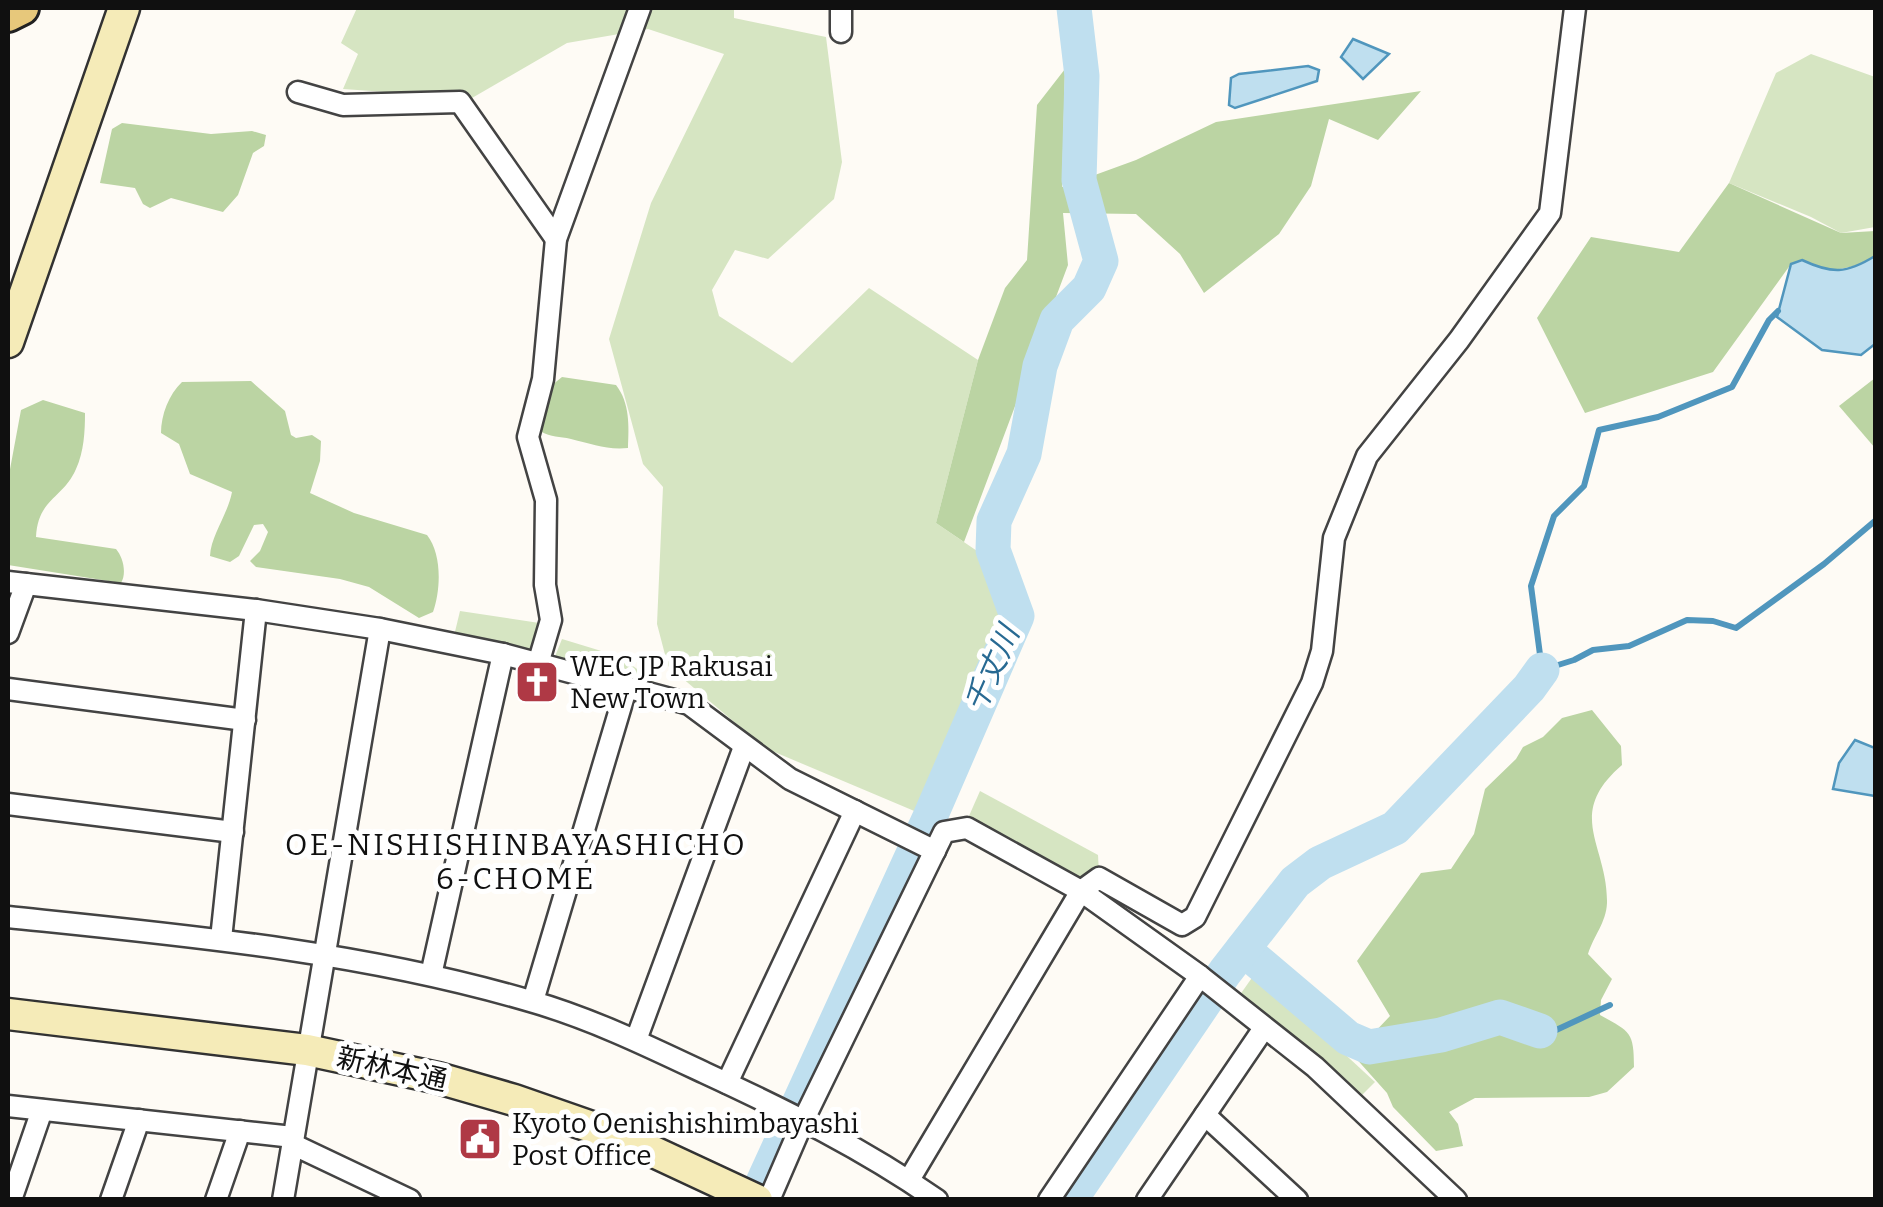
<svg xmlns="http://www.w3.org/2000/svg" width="1883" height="1207" viewBox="0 0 1883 1207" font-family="Bitter,'Noto Sans JP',serif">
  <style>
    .green { fill: #d6e5c2 }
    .forest { fill: #bbd4a3 }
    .water { fill: #bfdfef; stroke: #5096bd; stroke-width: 2.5 }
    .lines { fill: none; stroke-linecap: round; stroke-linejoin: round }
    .stream { stroke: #5096bd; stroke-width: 6 }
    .river { stroke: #bfdfef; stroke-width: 35 }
    .street-casing { stroke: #434343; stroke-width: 25 }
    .secondary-casing { stroke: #323232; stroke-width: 35 }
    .primary-casing { stroke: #212121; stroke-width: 38 }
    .street { stroke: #fff; stroke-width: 20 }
    .secondary { stroke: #f5ebb8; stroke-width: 30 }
    .primary { stroke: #e7c87b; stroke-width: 32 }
    .labels { text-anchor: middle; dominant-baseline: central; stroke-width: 10; stroke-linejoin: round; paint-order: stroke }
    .poi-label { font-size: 28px; fill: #101010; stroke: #fff; text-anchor: start }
    .street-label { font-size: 28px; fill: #101010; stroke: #fff }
    .water-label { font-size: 30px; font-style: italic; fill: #286a93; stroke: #fff }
    .neighbourhood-label { font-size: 30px; letter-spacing: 2.5px; fill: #101010; stroke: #fff }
  </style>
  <rect width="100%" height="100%" fill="#fefbf5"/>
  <g class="green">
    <polygon points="357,8 734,8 734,18 826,37 842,162 834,199 768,259 735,250 712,290 719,316 792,363 869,288 978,360 936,523 980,553 1005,618 919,813 765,748 668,666 657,624 663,487 643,464 609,339 651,203 724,54 648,29 567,43 472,98 343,89 358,54 341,43"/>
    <polygon points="1811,54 1875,77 1875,227 1841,233 1811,217 1729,183 1776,73"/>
    <polygon points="460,611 546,624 535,660 453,640"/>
    <polygon points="562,639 621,657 681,702 552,664"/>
    <polygon points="980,791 1098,855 1099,874 1080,886 965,825"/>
    <polygon points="1256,972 1375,1082 1358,1099 1237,999"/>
  </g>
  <g class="forest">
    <polygon points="1065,69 1062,187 1136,160 1216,122 1421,91 1378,140 1329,119 1311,186 1279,234 1204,293 1180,254 1136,214 1063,213 1068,265 964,542 936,523 978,360 1005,288 1027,260 1037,105"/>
    <polygon points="122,123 211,134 252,131 266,135 264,146 253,153 238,195 223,212 171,198 150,208 143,204 135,188 100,183 112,129"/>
    <path d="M1729,183L1841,233L1875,231V256C1845,274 1824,271 1791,264L1713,372L1585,413L1537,318L1591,237L1679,252Z"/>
    <path d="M562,377L616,385C630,403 629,426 628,448C606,450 592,444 571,439C559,436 552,438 540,431L546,390Z"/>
    <polygon points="1875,378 1875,448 1839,406"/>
    <path d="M251,381L285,411L291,435L296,438L312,435L321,441L320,461L310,493L354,513L427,535C442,554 441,589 433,612L419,618L369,587L340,579L256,567L250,561L260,551L268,532L263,524L254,525L239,556L230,562L210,556C211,535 228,514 232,492L190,474L179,444L161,433C161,415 169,394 182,382Z"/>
    <path d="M43,400L85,413C85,431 84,452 76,469C63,499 38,498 36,537L116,549C123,557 127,573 121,583L8,565V480L21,410Z"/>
    <path d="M1592,710L1621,746L1622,765C1564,815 1608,845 1607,903C1606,923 1594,935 1588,954L1612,979L1601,1000L1600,1015C1630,1032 1634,1031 1634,1067L1607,1092L1589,1097L1475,1098L1449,1112L1458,1124L1463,1146L1436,1151L1393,1107L1387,1093L1353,1055L1390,1016L1357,961L1421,873L1451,869L1474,834L1485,789L1516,759L1523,747L1543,737L1562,718Z"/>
  </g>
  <g class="water">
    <polygon points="1353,39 1389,54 1363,79 1341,57"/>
    <polygon points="1308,66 1319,70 1317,81 1235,108 1229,105 1231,78 1239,74"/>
    <path d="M1875,256V344L1861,355L1822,350L1777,317L1791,264L1802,260C1832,274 1846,274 1875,256Z"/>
    <polygon points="1855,740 1875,748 1875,796 1833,789 1839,763"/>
  </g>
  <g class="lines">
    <g class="stream">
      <polyline points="1778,311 1769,320 1732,387 1658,417 1599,430 1584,486 1554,516 1531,586 1542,670 1574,660 1593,650 1629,646 1687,620 1713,621 1736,628 1824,564 1876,520"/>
      <polyline points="1540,1031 1554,1031 1610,1005"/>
    </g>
    <g class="river">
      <polyline points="1243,949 1348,1038 1369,1047 1441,1035 1500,1017 1540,1031"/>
      <polyline points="755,1200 930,817 1017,616 993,550 994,521 1024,454 1040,366 1057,320 1089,288 1101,261 1079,180 1082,76 1074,8"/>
      <polyline points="1070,1200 1225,972 1295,882 1320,863 1395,828 1529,688 1542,670"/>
    </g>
    <defs>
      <g id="street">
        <polyline points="841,8 841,32"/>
        <polyline points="298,92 343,105 460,102 556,239"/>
        <polyline points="8,582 256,610 380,629 503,654 689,704 790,779 935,851"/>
        <polyline points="8,633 26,584"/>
        <polyline points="538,664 551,620 545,585 546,500 528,437 543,379 556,239 640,8"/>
        <polyline points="8,689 245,720"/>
        <polyline points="8,804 233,832"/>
        <path d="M8,917C182,935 361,951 530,1001C590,1018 648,1046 705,1073C785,1110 864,1149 937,1200"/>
        <polyline points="221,939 256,610"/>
        <polyline points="431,975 503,654"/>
        <polyline points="533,1001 626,689"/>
        <polyline points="636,1040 744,747"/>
        <polyline points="727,1083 855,811"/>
        <polyline points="8,1106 293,1137"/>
        <polyline points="1205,1115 1297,1200"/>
        <polyline points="292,1144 410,1200"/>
        <polyline points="909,1180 1081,891 1099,878 1182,925 1195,917 1312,683 1322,651 1334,538 1367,456 1459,340 1550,213 1575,8"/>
        <polyline points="11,1200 42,1110"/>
        <polyline points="111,1200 139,1120"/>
        <polyline points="216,1200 240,1131"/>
        <polyline points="283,1200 380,629"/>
        <polyline points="769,1200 804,1119 944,832 967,828 1081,891 1200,976 1315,1067 1456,1200"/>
        <polyline points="1049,1200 1200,976"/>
        <polyline points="1147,1200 1264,1028"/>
      </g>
      <g id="secondary">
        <polyline points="8,342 124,8"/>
        <polyline points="8,1014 307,1050 438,1078 514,1100 626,1139 757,1200"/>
      </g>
      <polyline id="primary" points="8,15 22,8"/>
    </defs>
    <use href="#street" class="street-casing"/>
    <use href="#secondary" class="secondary-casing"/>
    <use href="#primary" class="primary-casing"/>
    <use href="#street" class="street"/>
    <use href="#secondary" class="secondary"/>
    <use href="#primary" class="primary"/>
  </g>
  <defs>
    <symbol id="church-square" viewBox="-11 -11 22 22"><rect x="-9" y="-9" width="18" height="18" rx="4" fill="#af3945" stroke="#fff"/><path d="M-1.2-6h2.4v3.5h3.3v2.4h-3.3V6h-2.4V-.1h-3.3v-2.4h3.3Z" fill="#fff"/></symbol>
    <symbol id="civic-square" viewBox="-11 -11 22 22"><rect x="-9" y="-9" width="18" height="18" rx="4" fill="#af3945" stroke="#fff"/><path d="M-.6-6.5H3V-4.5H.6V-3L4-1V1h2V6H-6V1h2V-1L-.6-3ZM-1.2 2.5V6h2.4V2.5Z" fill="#fff"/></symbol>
  </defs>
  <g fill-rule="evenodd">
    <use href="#church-square" x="512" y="657" width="50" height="50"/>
    <use href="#civic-square" x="455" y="1114" width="50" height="50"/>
  </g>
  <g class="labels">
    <g class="poi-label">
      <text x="570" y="666">WEC JP Rakusai<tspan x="570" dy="32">New Town</tspan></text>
      <text x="512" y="1123">Kyoto Oenishishimbayashi<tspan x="512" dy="32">Post Office</tspan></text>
    </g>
    <g class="street-label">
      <text transform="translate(392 1069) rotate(13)">新林本通</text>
    </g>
    <g class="water-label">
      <text transform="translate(992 669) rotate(-66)">千丈川</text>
    </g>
    <g class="neighbourhood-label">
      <text x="516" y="845">OE-NISHISHINBAYASHICHO<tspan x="516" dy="34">6-CHOME</tspan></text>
    </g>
  </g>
  <rect width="1883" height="1207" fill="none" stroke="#101010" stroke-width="20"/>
</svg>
